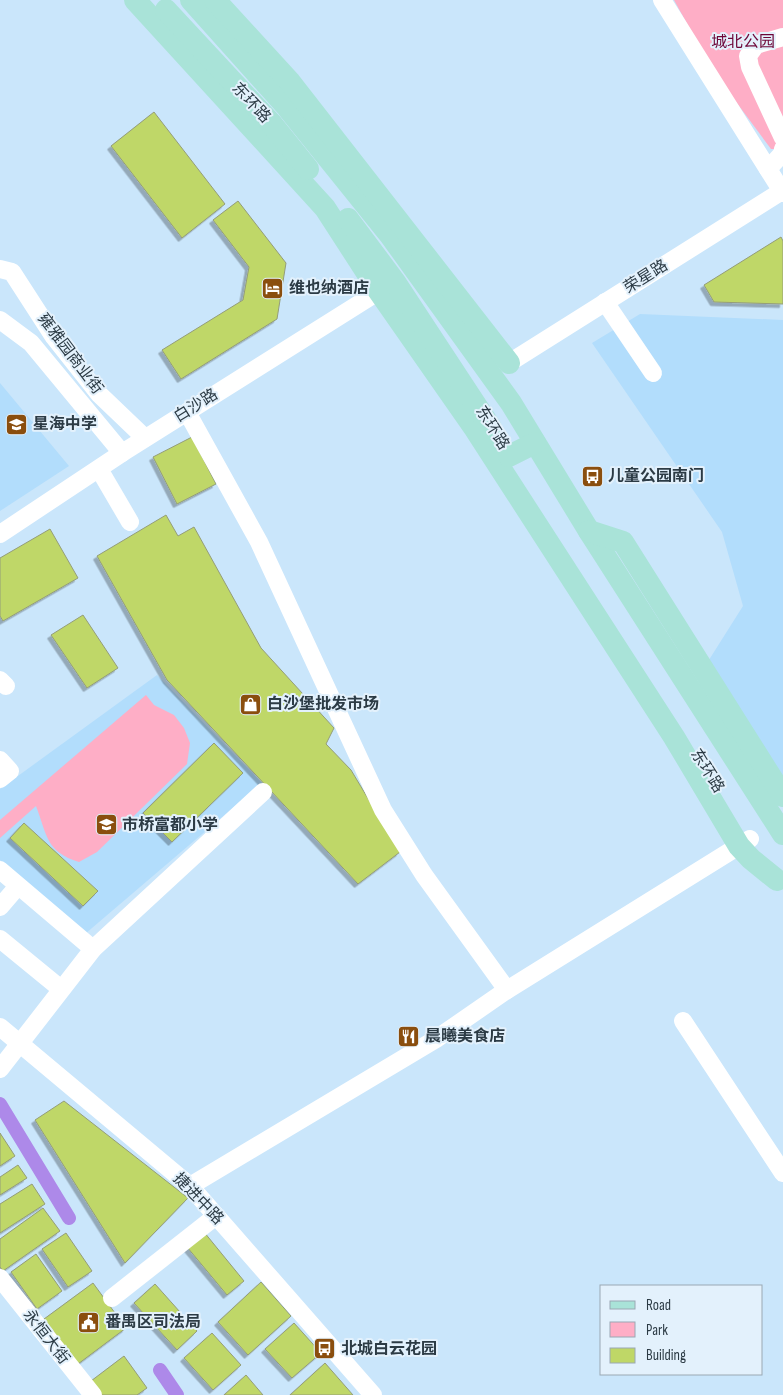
<svg xmlns="http://www.w3.org/2000/svg" width="783" height="1395" viewBox="0 0 783 1395" font-family="'Sofia Sans Condensed','Noto Sans SC',sans-serif">
  <style>
    .built { fill: #b2ddfc }
    .green { fill: #feaec6 }
    .lines { fill: none; stroke-linecap: round; stroke-linejoin: round }
    .canal { stroke: #ad89e9; stroke-width: 14 }
    .building { fill: #bfd767; stroke: #949d79; filter: url(#shadow) }
    .minor { stroke: #fff; stroke-width: 18 }
    .major { stroke: #a9e3d8; stroke-width: 22 }
    .labels { text-anchor: middle; dominant-baseline: central; stroke-width: 4; stroke-linejoin: round; paint-order: stroke }
    .park-label { font-size: 16px; fill: #6d0638; stroke: #e3f1fc }
    .street-label { font-size: 16px; fill: #2c3b45; stroke: #e3f1fc }
    .poi-label { font-size: 16px; font-weight: bold; fill: #2c3b45; stroke: #e3f1fc; text-anchor: start }
  </style>
  <defs>
    <filter id="shadow"><feDropShadow dx="-3.5" dy="3.5" stdDeviation="0" flood-color="#0004"/></filter>
  </defs>
  <rect width="100%" height="100%" fill="#cae6fb"/>
  <g class="built">
    <polygon points="640,314 783,320 783,780 707,663 743,606 722,532 592,343"/>
    <polygon points="0,383 69,466 0,511"/>
    <polygon points="157,675 262,783 85,934 0,860 0,789"/>
  </g>
  <g class="green">
    <polygon points="674,0 783,0 783,149 771,149 713,71"/>
    <path d="M146,695L154,705L174,715L184,728L190,743L187,764L97,852L79,862C46,852 47,835 36,806L0,838V820Z"/>
  </g>
  <g class="lines">
    <g class="canal">
      <polyline points="0,1104 69,1218"/>
      <polyline points="160,1370 177,1395"/>
    </g>
  </g>
  <g class="building">
    <polygon points="154,112 225,204 182,238 111,146"/>
    <polygon points="238,201 286,263 277,319 181,379 162,350 243,300 249,267 213,220"/>
    <polygon points="781,237 783,241 783,304 714,302 704,285"/>
    <polygon points="192,437 216,484 177,504 153,457"/>
    <polygon points="166,515 178,536 194,527 261,648 334,728 326,744 351,770 400,852 358,884 167,680 97,556"/>
    <polygon points="50,529 78,578 3,621 0,616 0,558"/>
    <polygon points="83,615 118,668 87,688 51,635"/>
    <polygon points="214,743 243,773 172,842 143,813"/>
    <polygon points="24,823 98,891 83,906 10,838"/>
    <polygon points="64,1101 188,1198 125,1263 35,1120"/>
    <polygon points="0,1133 15,1156 0,1166"/>
    <polygon points="18,1165 27,1178 0,1195 0,1177"/>
    <polygon points="32,1184 45,1204 0,1233 0,1204"/>
    <polygon points="43,1208 60,1231 3,1271 0,1267 0,1239"/>
    <polygon points="204,1232 244,1281 227,1295 187,1247"/>
    <polygon points="66,1233 92,1271 68,1287 42,1249"/>
    <polygon points="36,1254 62,1291 37,1309 11,1272"/>
    <polygon points="261,1282 291,1316 248,1355 218,1322"/>
    <polygon points="93,1283 126,1328 78,1364 44,1319"/>
    <polygon points="155,1284 197,1331 177,1350 134,1303"/>
    <polygon points="294,1323 321,1353 292,1378 265,1349"/>
    <polygon points="212,1333 241,1365 213,1390 184,1358"/>
    <polygon points="124,1356 147,1388 137,1395 101,1395 91,1381"/>
    <polygon points="325,1363 353,1395 290,1395"/>
    <polygon points="246,1375 263,1395 224,1395"/>
  </g>
  <g class="lines">
    <g class="minor">
      <polyline points="662,0 783,193"/>
      <polyline points="783,37 756,45 748,56 750,67 783,138"/>
      <polyline points="768,169 782,154 783,149"/>
      <polyline points="0,269 12,272 54,337 99,394 145,438"/>
      <polyline points="605,302 653,373"/>
      <polyline points="0,320 31,343 122,453"/>
      <polyline points="509,363 782,191"/>
      <polyline points="187,412 259,542 383,810 424,875 507,990"/>
      <polyline points="99,469 130,522"/>
      <polyline points="0,534 122,453 389,285"/>
      <polyline points="0,680 6,686"/>
      <polyline points="0,760 10,771 0,779"/>
      <polyline points="0,870 93,949"/>
      <polyline points="0,907 18,886"/>
      <polyline points="0,939 61,989"/>
      <polyline points="683,1021 783,1173"/>
      <polyline points="0,1027 190,1186 373,1395"/>
      <polyline points="0,1069 93,949 263,792"/>
      <polyline points="190,1186 436,1039 507,990 750,839"/>
      <polyline points="0,1278 93,1395"/>
      <polyline points="112,1298 216,1216"/>
    </g>
    <g class="major">
      <polyline points="135,0 325,208 378,290 475,429 674,737 739,846 751,859 777,880"/>
      <polyline points="191,0 287,107 390,235 511,403 589,531 783,834"/>
      <polyline points="215,0 290,82 509,363"/>
      <polyline points="166,10 271,123 308,169"/>
      <polyline points="348,219 395,282 491,428"/>
      <polyline points="509,456 535,443"/>
      <polyline points="589,531 623,542 783,796"/>
    </g>
  </g>
  <defs>
    <symbol id="hotel-square" viewBox="-11 -11 22 22"><rect x="-9" y="-9" width="18" height="18" rx="4" fill="#8a4e0e" stroke="#e3f1fc"/><path d="M-6-4.5h1.5V1H6V5H4.5V3h-9V5H-6ZM-4 0a1.8 1.8 0 1 1 3.6 0ZM.5 0V-2.5h3Q6-2.5 6 0Z" fill="#fff"/></symbol>
    <symbol id="school-square" viewBox="-11 -11 22 22"><rect x="-9" y="-9" width="18" height="18" rx="4" fill="#8a4e0e" stroke="#e3f1fc"/><path d="M0-5L7-2L0 1L-7-2ZM-4 1L0 2.5L4 1V4Q0 6-4 4Z" fill="#fff"/></symbol>
    <symbol id="bus-square" viewBox="-11 -11 22 22"><rect x="-9" y="-9" width="18" height="18" rx="4" fill="#8a4e0e" stroke="#e3f1fc"/><path d="M-5-6H5V4H4V6H2V4H-2V6H-4V4H-5ZM-3.5-4V0h7V-4ZM-3.5 1.2v1.5H-2V1.2ZM2 1.2v1.5H3.5V1.2Z" fill="#fff"/></symbol>
    <symbol id="shop-square" viewBox="-11 -11 22 22"><rect x="-9" y="-9" width="18" height="18" rx="4" fill="#8a4e0e" stroke="#e3f1fc"/><path d="M-5-2.5h2.3a2.7 3.5 0 0 1 5.4 0H5L5.5 6h-11ZM-1.5-2.5h3a1.5 2.3 0 0 0-3 0Z" fill="#fff"/></symbol>
    <symbol id="restaurant-square" viewBox="-11 -11 22 22"><rect x="-9" y="-9" width="18" height="18" rx="4" fill="#8a4e0e" stroke="#e3f1fc"/><path d="M-5-6h1v4h1v-4h1v4h1v-4h1v5L-1.5 .5V6h-2V.5L-5-1ZM5-6V6H3V1.5H1.5Q1.5-4 5-6Z" fill="#fff"/></symbol>
    <symbol id="civic-square" viewBox="-11 -11 22 22"><rect x="-9" y="-9" width="18" height="18" rx="4" fill="#8a4e0e" stroke="#e3f1fc"/><path d="M-.6-6.5H3V-4.5H.6V-3L4-1V1h2V6H-6V1h2V-1L-.6-3ZM-1.2 2.5V6h2.4V2.5Z" fill="#fff"/></symbol>
  </defs>
  <g fill-rule="evenodd">
    <use href="#hotel-square" x="260" y="276" width="25" height="25"/>
    <use href="#school-square" x="4" y="412" width="25" height="25"/>
    <use href="#bus-square" x="580" y="464" width="25" height="25"/>
    <use href="#shop-square" x="238" y="692" width="25" height="25"/>
    <use href="#school-square" x="94" y="812" width="25" height="25"/>
    <use href="#restaurant-square" x="396" y="1024" width="25" height="25"/>
    <use href="#civic-square" x="76" y="1310" width="25" height="25"/>
    <use href="#bus-square" x="312" y="1336" width="25" height="25"/>
  </g>
  <g class="labels">
    <g class="park-label">
      <text x="743" y="42">城北公园</text>
    </g>
    <g class="street-label">
      <text transform="translate(251 103) rotate(47)">东环路</text>
      <text transform="translate(646 277) rotate(-32)">荣星路</text>
      <text transform="translate(70 354) rotate(53)">雍雅园商业街</text>
      <text transform="translate(196 406) rotate(-32)">白沙路</text>
      <text transform="translate(492 428) rotate(58)">东环路</text>
      <text transform="translate(707 771) rotate(58)">东环路</text>
      <text transform="translate(198 1199) rotate(46)">捷进中路</text>
      <text transform="translate(46 1337) rotate(52)">永恒大街</text>
    </g>
    <g class="poi-label">
      <text x="289" y="288">维也纳酒店</text>
      <text x="33" y="424">星海中学</text>
      <text x="608" y="476">儿童公园南门</text>
      <text x="267" y="704">白沙堡批发市场</text>
      <text x="122" y="825">市桥富都小学</text>
      <text x="425" y="1036">晨曦美食店</text>
      <text x="105" y="1322">番禺区司法局</text>
      <text x="341" y="1349">北城白云花园</text>
    </g>
  </g>
  <rect x="600" y="1285" width="162" height="90" fill="#e3f1fc" stroke="#9aa8b3"/>
  <rect x="610" y="1301" width="25" height="8" fill="#a9e3d8" stroke="#9aa8b3"/>
  <text x="646" y="1310" font-size="15" fill="#2c3b45">Road</text>
  <rect x="610" y="1322" width="25" height="15" fill="#feaec6" stroke="#9aa8b3"/>
  <text x="646" y="1335" font-size="15" fill="#2c3b45">Park</text>
  <rect x="610" y="1348" width="25" height="15" fill="#bfd767" stroke="#9aa8b3"/>
  <text x="646" y="1360" font-size="15" fill="#2c3b45">Building</text>
</svg>
